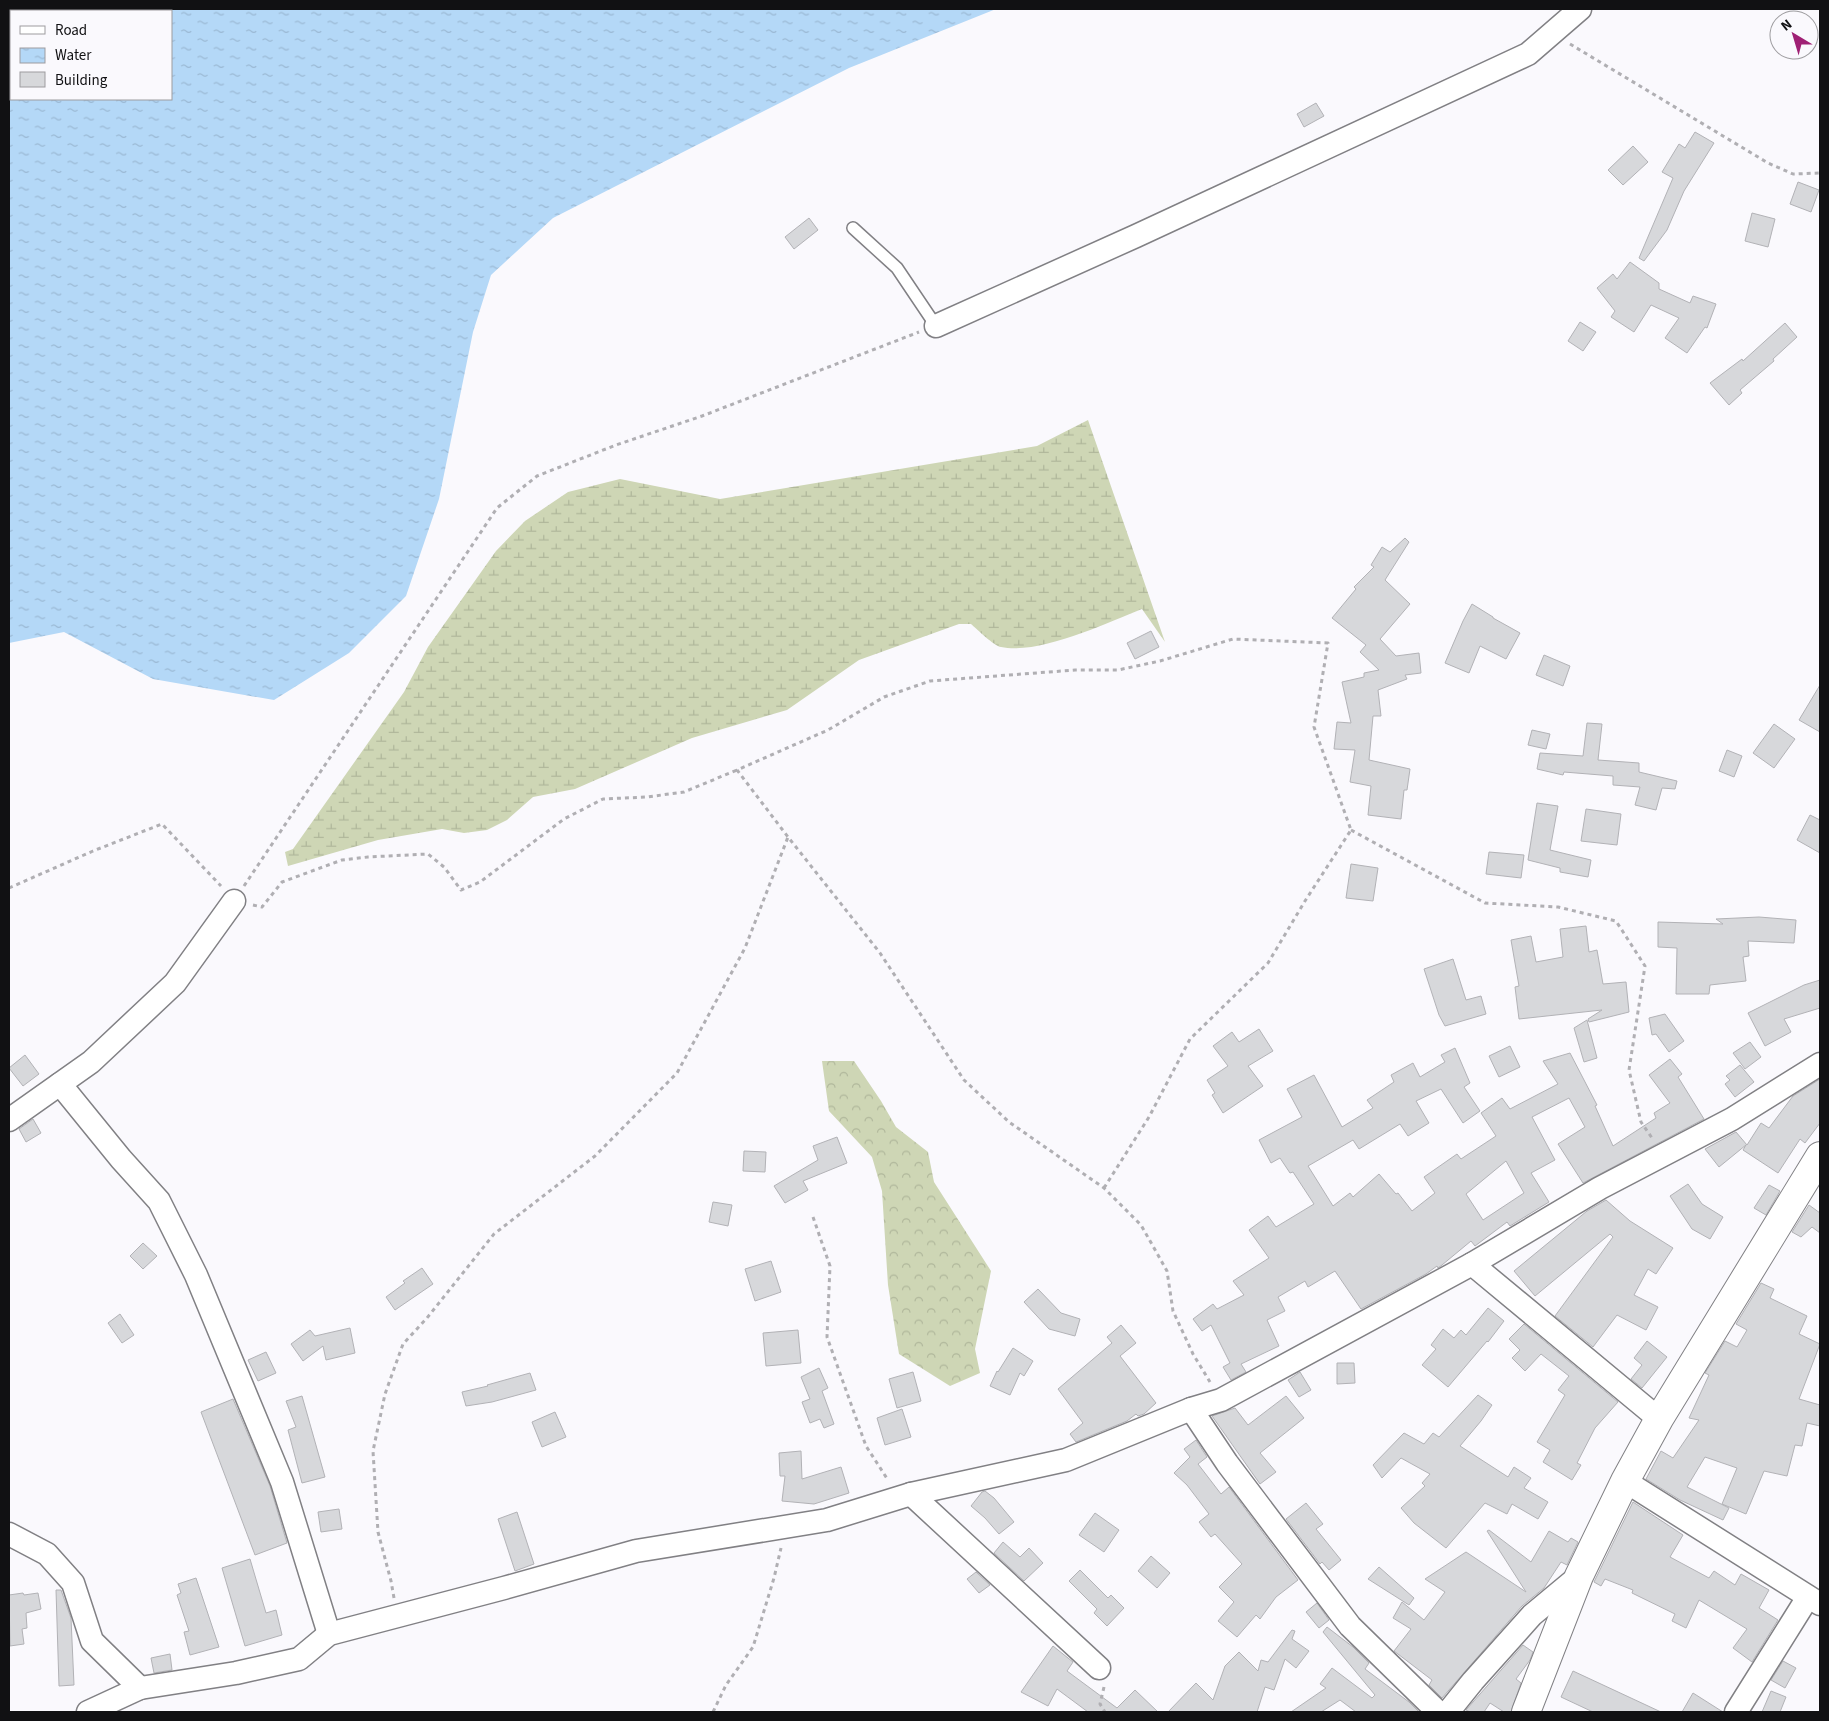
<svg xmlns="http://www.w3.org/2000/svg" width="1829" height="1721" viewBox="0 0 1829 1721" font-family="'Source Sans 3',sans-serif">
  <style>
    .forest { fill: url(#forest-crowns) }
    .wetland { fill: url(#wetland-marsh) }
    .water { fill: url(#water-ripples); fill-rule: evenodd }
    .building { fill: #d7d8db; stroke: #b2b2b6; fill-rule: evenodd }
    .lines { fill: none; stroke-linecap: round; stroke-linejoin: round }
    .service-casing { stroke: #818084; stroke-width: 14 }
    .minor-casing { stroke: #818084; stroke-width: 25 }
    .tertiary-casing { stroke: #818084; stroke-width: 30 }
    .path { stroke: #b0afb3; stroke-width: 3; stroke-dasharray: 4 4; stroke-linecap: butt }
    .service { stroke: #fff; stroke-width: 11 }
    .minor { stroke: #fff; stroke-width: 22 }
    .tertiary { stroke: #fff; stroke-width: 28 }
  </style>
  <defs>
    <pattern id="forest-crowns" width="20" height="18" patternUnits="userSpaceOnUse" patternTransform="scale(1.25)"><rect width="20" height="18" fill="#ced6b5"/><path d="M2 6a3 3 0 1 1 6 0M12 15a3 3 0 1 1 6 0" fill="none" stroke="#b0b79b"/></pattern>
    <pattern id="wetland-marsh" width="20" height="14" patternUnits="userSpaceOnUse" patternTransform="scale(1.25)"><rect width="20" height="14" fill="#ced6b5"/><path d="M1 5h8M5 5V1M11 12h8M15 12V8" fill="none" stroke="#b0b79b"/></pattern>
    <pattern id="water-ripples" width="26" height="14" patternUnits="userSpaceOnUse" patternTransform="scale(1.25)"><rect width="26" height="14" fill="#b4d8f7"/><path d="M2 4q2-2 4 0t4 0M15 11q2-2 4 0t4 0" fill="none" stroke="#9ab8d3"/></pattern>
  </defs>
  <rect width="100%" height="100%" fill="#faf9fd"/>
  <polygon class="forest" points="822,1061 854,1061 881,1101 896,1127 928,1152 934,1182 991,1271 975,1349 980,1373 950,1386 899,1354 888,1285 882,1191 872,1157 829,1111"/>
  <path class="wetland" d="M1088,420L1165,642L1142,609C1106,623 1040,655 1001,647C994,646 978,630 971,624H959L859,660L787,710L692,738L575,789L533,797L507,820L487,830L464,833L442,829L378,840L288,866L285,852L293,849L404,692L428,647L496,551L525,521L568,492L620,479L720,499L1037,446Z"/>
  <path class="water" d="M9,9H996L849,68L553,218L491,275L473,332L439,499L406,596L349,653L274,700L153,679L64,632L9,643ZM11,11H171V99H11Z"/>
  <g class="building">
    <polygon points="1316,103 1324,116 1304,127 1297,114"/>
    <polygon points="1695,132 1714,143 1684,191 1667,230 1644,261 1639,258 1673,178 1662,172 1679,144 1685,148"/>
    <polygon points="1633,146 1648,162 1623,185 1608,170"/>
    <polygon points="1798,182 1819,190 1811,212 1790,204"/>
    <polygon points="1752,213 1775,219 1768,247 1745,241"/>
    <polygon points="809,218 818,230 794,249 785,237"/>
    <polygon points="1630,262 1659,283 1659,289 1690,303 1693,296 1716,304 1707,328 1705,327 1687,353 1665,338 1679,318 1651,305 1634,332 1611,317 1615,311 1597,288 1613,274 1617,279"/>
    <polygon points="1580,322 1596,332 1583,351 1568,341"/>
    <polygon points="1785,323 1797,337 1773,359 1774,361 1740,390 1742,393 1729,405 1710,383 1742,359 1743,361"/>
    <polygon points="1405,538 1409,542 1385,580 1410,604 1380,639 1396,656 1419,653 1421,673 1405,675 1407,679 1378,690 1381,716 1373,716 1369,760 1410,769 1407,790 1404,790 1401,819 1368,815 1371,786 1350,782 1355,750 1334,749 1337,722 1351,723 1342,682 1364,677 1364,673 1379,670 1360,652 1366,645 1332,618 1356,589 1354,587 1374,567 1371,565 1382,547 1390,552"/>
    <polygon points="1472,604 1493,617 1493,618 1520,633 1506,659 1480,646 1469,673 1445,663 1463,621"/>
    <polygon points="1151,631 1159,647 1135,659 1127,643"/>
    <polygon points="1544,655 1570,666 1563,686 1536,675"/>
    <polygon points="1820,685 1820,732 1799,720"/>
    <polygon points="1587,723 1602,724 1598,760 1639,763 1639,772 1677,781 1675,789 1662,788 1656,810 1635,805 1640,787 1613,785 1613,776 1564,772 1563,775 1537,769 1540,753 1583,756"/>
    <polygon points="1774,724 1795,739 1774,768 1753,753"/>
    <polygon points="1532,730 1550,734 1546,749 1528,745"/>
    <polygon points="1727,750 1742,756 1734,777 1719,771"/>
    <polygon points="1537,803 1558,806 1550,850 1591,860 1588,877 1560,872 1560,868 1528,860"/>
    <polygon points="1586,809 1621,814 1617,845 1581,841"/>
    <polygon points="1810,815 1820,820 1820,853 1797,840"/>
    <polygon points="1489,852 1524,855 1521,878 1486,874"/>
    <polygon points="1351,864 1378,868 1373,901 1346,898"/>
    <polygon points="1759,917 1796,920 1794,943 1748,941 1749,956 1743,957 1746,981 1710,985 1709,994 1676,994 1677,948 1658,947 1658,922 1723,924 1716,919"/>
    <polygon points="1586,926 1589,952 1597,950 1603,984 1626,982 1629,1012 1589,1022 1588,1019 1602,1010 1519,1019 1515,987 1519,986 1511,940 1531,936 1536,962 1563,957 1560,929"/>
    <polygon points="1453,959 1466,1000 1481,996 1486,1014 1445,1026 1439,1015 1424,969"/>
    <polygon points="1820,980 1820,1008 1784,1019 1791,1032 1765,1046 1748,1013 1804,985"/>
    <polygon points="1665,1014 1684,1041 1669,1052 1656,1034 1652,1035 1649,1018"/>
    <polygon points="1587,1020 1597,1058 1584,1062 1574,1028"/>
    <polygon points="1259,1029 1273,1051 1248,1066 1263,1086 1223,1113 1212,1095 1215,1093 1207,1080 1228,1066 1213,1046 1232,1032 1239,1042"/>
    <polygon points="1750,1042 1761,1057 1745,1069 1733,1053"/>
    <polygon points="1510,1046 1520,1067 1499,1077 1489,1056"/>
    <path d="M1455,1048L1470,1083L1464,1087L1480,1111L1463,1123L1441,1089L1416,1101L1429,1123L1408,1136L1400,1124L1359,1149L1353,1140L1308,1166L1333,1206L1350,1193L1353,1197L1379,1174L1396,1194L1398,1193L1412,1211L1435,1193L1424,1177L1457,1154L1461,1159L1496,1136L1481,1113L1502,1098L1510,1109L1558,1084L1543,1061L1570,1053L1597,1105L1595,1106L1613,1146L1656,1118L1654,1113L1670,1103L1649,1075L1670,1059L1682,1074L1678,1077L1704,1119L1583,1183L1558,1144L1585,1127L1569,1098L1532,1117L1555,1160L1531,1173L1549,1202L1510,1226L1507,1222L1475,1246L1471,1241L1442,1265L1438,1268L1437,1266L1426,1274L1361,1309L1335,1271L1308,1287L1305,1281L1278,1297L1285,1311L1267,1320L1279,1346L1241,1364L1246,1372L1231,1380L1223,1367L1230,1363L1211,1325L1202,1331L1193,1319L1213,1304L1217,1309L1244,1295L1233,1281L1269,1258L1249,1230L1268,1216L1276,1227L1314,1204L1293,1172L1290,1173L1280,1158L1271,1163L1259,1140L1302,1117L1287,1089L1314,1075L1342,1127L1373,1108L1367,1100L1394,1082L1391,1075L1413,1063L1420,1077L1445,1062L1441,1055ZM1506,1161L1524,1193L1483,1220L1466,1194Z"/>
    <polygon points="25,1055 39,1074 23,1086 9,1068"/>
    <polygon points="1740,1065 1754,1082 1735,1097 1725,1084 1730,1080 1726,1076"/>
    <polygon points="1820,1079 1820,1123 1805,1143 1800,1139 1778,1173 1743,1150 1746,1145 1719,1167 1705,1149 1736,1132 1747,1145 1761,1123 1769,1128 1793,1096"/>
    <polygon points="33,1119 41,1133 26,1142 19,1129"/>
    <polygon points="837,1137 847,1163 803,1181 808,1190 785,1203 774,1186 818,1160 813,1146"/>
    <polygon points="744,1151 766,1152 765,1172 743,1171"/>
    <polygon points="1688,1184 1702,1204 1723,1217 1710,1239 1692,1229 1670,1196"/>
    <polygon points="1769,1185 1780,1191 1766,1215 1754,1208"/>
    <polygon points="1606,1200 1630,1221 1673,1248 1656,1274 1648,1269 1634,1295 1658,1307 1646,1330 1617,1315 1593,1347 1555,1316 1613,1237 1610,1234 1535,1296 1514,1271 1587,1211"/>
    <polygon points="713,1202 732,1205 728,1226 709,1222"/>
    <polygon points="1809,1205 1820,1213 1820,1233 1812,1227 1801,1237 1792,1232"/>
    <polygon points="143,1243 157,1256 143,1269 130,1256"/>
    <polygon points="771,1261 781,1292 755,1301 745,1269"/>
    <polygon points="422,1268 433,1284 395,1310 386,1297 405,1283 403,1281"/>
    <polygon points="1761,1283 1774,1289 1770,1298 1807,1316 1799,1334 1820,1344 1799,1399 1820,1405 1820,1426 1807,1423 1802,1446 1795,1445 1787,1476 1764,1471 1746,1514 1722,1504 1737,1468 1705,1457 1687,1487 1729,1508 1723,1520 1680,1500 1646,1479 1661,1451 1673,1458 1699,1420 1689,1418 1709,1375 1705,1373 1725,1341 1737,1347 1747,1330 1736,1324"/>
    <polygon points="1038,1289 1061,1313 1080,1319 1075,1336 1049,1329 1024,1302"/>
    <polygon points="1488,1308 1504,1321 1488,1342 1487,1341 1448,1387 1422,1365 1436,1349 1431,1345 1443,1329 1454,1338 1461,1330 1466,1335"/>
    <polygon points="120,1314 134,1335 122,1343 108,1323"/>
    <polygon points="1524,1324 1618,1402 1595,1428 1577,1463 1581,1465 1572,1480 1543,1462 1550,1450 1537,1442 1565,1395 1558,1390 1569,1376 1541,1354 1525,1371 1512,1358 1520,1350 1509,1339"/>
    <polygon points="1121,1325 1136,1343 1120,1356 1156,1403 1144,1414 1138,1416 1136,1414 1127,1421 1076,1442 1070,1434 1083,1423 1058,1389 1112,1343 1107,1337"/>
    <polygon points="350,1328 355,1353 326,1360 323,1346 303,1361 291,1344 310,1330 315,1336"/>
    <polygon points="798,1330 801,1363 766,1366 763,1333"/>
    <polygon points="1647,1341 1667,1357 1642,1388 1631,1379 1642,1365 1634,1358"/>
    <polygon points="1013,1348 1033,1361 1024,1376 1020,1373 1010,1395 990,1386 997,1371 998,1372"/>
    <polygon points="266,1352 276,1373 258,1381 248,1360"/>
    <polygon points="1337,1363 1354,1363 1355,1383 1337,1384"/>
    <polygon points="819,1368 828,1388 822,1391 834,1424 824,1428 820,1419 810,1423 802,1402 810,1399 801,1377"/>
    <polygon points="913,1372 921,1401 897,1408 889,1379"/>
    <polygon points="1300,1372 1311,1390 1299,1397 1288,1380"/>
    <polygon points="530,1373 536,1390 492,1402 466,1406 462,1392 488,1386 487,1385"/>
    <polygon points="1478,1395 1492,1405 1481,1421 1460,1446 1508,1477 1514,1467 1531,1478 1524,1488 1548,1502 1538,1519 1512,1504 1507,1514 1485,1503 1446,1548 1414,1523 1401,1508 1425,1486 1422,1483 1430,1474 1401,1458 1382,1478 1373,1465 1404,1433 1424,1444 1433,1433 1439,1437"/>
    <polygon points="302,1396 325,1477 302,1483 288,1430 296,1427 286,1401"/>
    <polygon points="1286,1396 1304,1418 1260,1453 1276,1472 1260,1484 1212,1416 1235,1408 1248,1425"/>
    <polygon points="233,1399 270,1486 287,1543 255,1555 201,1412"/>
    <polygon points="902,1409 911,1437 885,1445 877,1418"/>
    <polygon points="555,1412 566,1437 542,1447 532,1422"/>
    <polygon points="1196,1440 1207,1457 1198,1464 1221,1494 1229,1487 1298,1580 1276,1597 1260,1619 1256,1615 1237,1637 1218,1621 1234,1602 1219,1587 1242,1564 1215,1534 1211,1537 1199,1522 1209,1514 1187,1485 1174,1473 1190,1457 1184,1449"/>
    <polygon points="801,1451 802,1479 841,1467 849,1493 814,1504 782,1501 785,1476 780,1476 779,1453"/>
    <polygon points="985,1491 994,1498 1014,1522 999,1534 985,1518 971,1506 982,1492"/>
    <polygon points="1633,1502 1683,1535 1670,1557 1709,1578 1714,1571 1735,1585 1741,1574 1769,1590 1759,1608 1778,1620 1752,1662 1733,1648 1747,1629 1699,1600 1686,1628 1672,1621 1675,1614 1632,1593 1633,1590 1605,1579 1601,1586 1594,1582"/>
    <polygon points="1306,1503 1323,1524 1316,1529 1341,1560 1329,1570 1322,1562 1320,1564 1286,1519"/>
    <polygon points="339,1509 342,1529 321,1532 318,1512"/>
    <polygon points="517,1512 534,1564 515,1571 498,1519"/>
    <polygon points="1095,1513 1119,1530 1104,1552 1079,1535"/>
    <polygon points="1489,1530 1531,1562 1549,1531 1568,1542 1571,1538 1578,1542 1567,1565 1561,1562 1544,1588 1522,1606 1442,1698 1429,1685 1432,1680 1394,1651 1411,1629 1393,1618 1402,1602 1424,1620 1445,1592 1425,1579 1466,1552 1526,1592 1487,1531"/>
    <polygon points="1003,1542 1020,1557 1029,1548 1043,1563 1024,1581 994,1553"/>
    <polygon points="1151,1556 1170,1573 1157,1588 1138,1571"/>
    <polygon points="250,1559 266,1613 276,1610 282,1635 245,1646 222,1568"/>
    <polygon points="1379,1567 1414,1598 1409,1605 1368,1579"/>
    <polygon points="1080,1570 1108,1598 1111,1595 1124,1608 1107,1626 1094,1613 1097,1609 1069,1581"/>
    <polygon points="976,1572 990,1585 979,1593 967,1579"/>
    <polygon points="196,1578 219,1647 190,1655 184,1632 189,1631 177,1595 181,1593 178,1584"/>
    <polygon points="56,1590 61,1590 71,1618 74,1685 59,1686"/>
    <polygon points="23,1593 24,1595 38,1593 41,1609 26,1613 27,1628 22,1629 24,1644 10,1646 9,1595"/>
    <polygon points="1317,1603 1329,1620 1319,1628 1306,1612"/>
    <polygon points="1327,1627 1353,1647 1369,1663 1365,1669 1409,1702 1419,1712 1356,1712 1340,1700 1321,1712 1291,1712 1326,1688 1320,1684 1332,1668 1372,1698 1375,1695 1323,1632"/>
    <polygon points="1292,1630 1295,1631 1292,1639 1309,1651 1296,1668 1285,1659 1274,1690 1265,1687 1257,1712 1168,1712 1196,1683 1213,1700 1225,1666 1239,1652 1258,1671 1261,1660 1268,1662"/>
    <polygon points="1523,1645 1533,1652 1530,1660 1516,1679 1521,1683 1511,1712 1504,1712 1490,1703 1484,1712 1470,1712 1466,1710"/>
    <polygon points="1053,1646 1073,1662 1067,1671 1117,1708 1135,1690 1158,1712 1088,1712 1057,1689 1048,1706 1021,1692"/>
    <polygon points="170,1654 172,1670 154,1673 151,1658"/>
    <polygon points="1783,1661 1796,1668 1785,1688 1771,1680"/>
    <polygon points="1573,1671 1661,1712 1593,1712 1561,1697"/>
    <polygon points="1771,1691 1786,1697 1780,1712 1762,1712"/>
    <polygon points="1693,1693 1723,1712 1682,1712"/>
  </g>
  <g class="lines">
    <defs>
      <polyline id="service" points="853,228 897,268 936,326"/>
      <g id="minor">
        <polyline points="936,326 1136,236 1528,54 1580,9"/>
        <polyline points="60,1084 121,1159 159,1201 196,1275 282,1482 329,1634"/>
        <polyline points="9,1120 91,1062 175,983 234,901"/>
        <polyline points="1191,1409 1227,1463 1350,1626 1438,1712"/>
        <polyline points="1659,1419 1472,1264 1600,1188 1732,1119 1820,1064"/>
        <polyline points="1625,1481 1820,1604"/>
        <polyline points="911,1494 1099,1668"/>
        <polyline points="9,1534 47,1554 73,1583 92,1641 140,1688"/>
        <polyline points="88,1712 140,1688 236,1673 299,1659 329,1634 504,1588 636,1551 827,1520 911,1494 1066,1460 1191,1409 1221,1400 1472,1264"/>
        <polyline points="1448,1712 1473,1681 1532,1615 1579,1576"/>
        <polyline points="1736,1712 1808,1597"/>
      </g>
      <polyline id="tertiary" points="1526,1712 1579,1576 1625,1481 1659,1419 1820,1156"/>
    </defs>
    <use href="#service" class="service-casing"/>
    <use href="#minor" class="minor-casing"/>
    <use href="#tertiary" class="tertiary-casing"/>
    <g class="path">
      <polyline points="1570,44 1768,163 1793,174 1820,173"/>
      <polyline points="1351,830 1485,903 1558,907 1616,921 1645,966 1629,1070 1641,1122 1652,1138"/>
      <polyline points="244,886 497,508 537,476 616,445 702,416 919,332"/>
      <polyline points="9,888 93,851 162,824 221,886"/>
      <polyline points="253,905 262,907 282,882 342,860 368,857 428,854 444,867 461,890 480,882 564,819 603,799 647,797 684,792 737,770"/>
      <polyline points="1104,1188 1149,1117 1190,1039 1268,963 1305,901 1351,830 1314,727 1328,643 1233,639 1160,661 1118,670 1075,670 930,681 884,697 828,730 737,770 788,837 880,953 964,1080 1009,1122 1104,1188 1141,1225 1167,1271 1173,1311 1193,1354 1210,1382"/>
      <polyline points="813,1217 830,1266 827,1337 866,1446 888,1480"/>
      <polyline points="394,1598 391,1581 378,1532 373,1451 385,1394 403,1344 427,1318 494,1234 595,1156 677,1073 745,948 788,837"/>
      <polyline points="1104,1687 1100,1704 1105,1712"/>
      <polyline points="713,1712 726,1685 753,1647 774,1578 781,1548"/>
    </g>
    <use href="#service" class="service"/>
    <use href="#minor" class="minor"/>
    <use href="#tertiary" class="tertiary"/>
  </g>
  <rect width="1829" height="1721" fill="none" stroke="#111113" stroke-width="20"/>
  <rect x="10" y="10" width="162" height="90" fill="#faf9fd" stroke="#9d9c9f"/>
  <rect x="20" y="26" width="25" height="8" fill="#ffffff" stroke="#9d9c9f"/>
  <text x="55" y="35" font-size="15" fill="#111113">Road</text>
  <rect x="20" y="48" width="25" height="15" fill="url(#water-ripples)" stroke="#9d9c9f"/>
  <text x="55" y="60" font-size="15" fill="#111113">Water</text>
  <rect x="20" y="72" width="25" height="15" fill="#d7d8db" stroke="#9d9c9f"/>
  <text x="55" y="85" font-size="15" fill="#111113">Building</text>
  <g transform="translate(1794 35) rotate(322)"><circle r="24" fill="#faf9fd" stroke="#9d9c9f"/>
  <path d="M0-4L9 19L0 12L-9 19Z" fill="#9f2074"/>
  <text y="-8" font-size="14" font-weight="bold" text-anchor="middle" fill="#111113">N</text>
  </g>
</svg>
